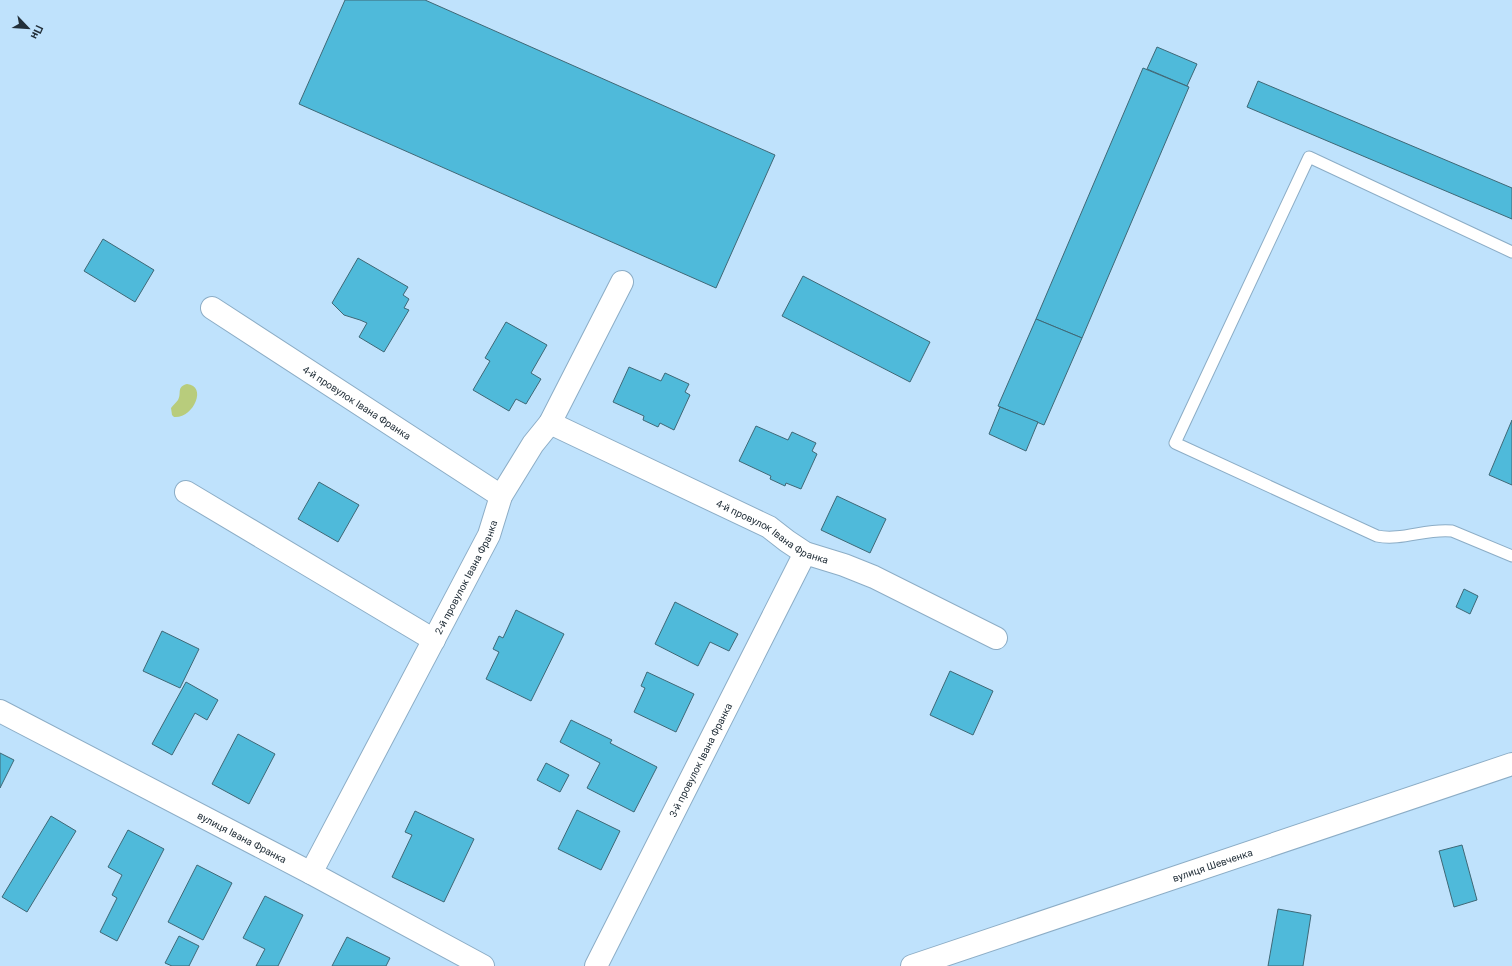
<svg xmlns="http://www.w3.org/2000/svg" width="1512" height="966" viewBox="0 0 1512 966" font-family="Roboto,sans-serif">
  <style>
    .water { fill: #b8cc7c }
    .building { fill: #4fbada; stroke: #3f6876 }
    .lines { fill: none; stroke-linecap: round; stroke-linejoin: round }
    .lane-casing { stroke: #8cadc6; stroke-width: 13 }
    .street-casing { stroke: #8cadc6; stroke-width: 24 }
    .secondary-casing { stroke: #8cadc6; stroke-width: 24 }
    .lane { stroke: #fff; stroke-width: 11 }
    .street { stroke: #fff; stroke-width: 22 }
    .secondary { stroke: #fff; stroke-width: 22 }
    .labels { text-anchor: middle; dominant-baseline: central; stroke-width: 3; stroke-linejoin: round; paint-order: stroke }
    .street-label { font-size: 10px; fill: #222f39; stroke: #bfe2fc }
  </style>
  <rect width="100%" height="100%" fill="#bfe2fc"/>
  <path class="water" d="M187,384C208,386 193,419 174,417L172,415L171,408C173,405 176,403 178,400C182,393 176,387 187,384Z"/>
  <g class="building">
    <polygon points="345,0 425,0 775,155 716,288 299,104"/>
    <polygon points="1157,47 1197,64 1187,86 1147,69"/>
    <polygon points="1143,68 1189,87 1082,338 1036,319"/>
    <polygon points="1258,81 1512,188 1512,219 1247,107"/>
    <polygon points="103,239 154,270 135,302 84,271"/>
    <polygon points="358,258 408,287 403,295 409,299 404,308 409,310 384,352 359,337 367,323 360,320 344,315 332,303"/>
    <polygon points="803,276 930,342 910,382 782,316"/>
    <polygon points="1036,319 1082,338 1044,425 998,406"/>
    <polygon points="506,322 547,345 531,373 541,379 526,404 516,399 509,411 473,390 490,361 485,358"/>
    <polygon points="629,367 661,381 665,373 689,384 685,392 690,395 674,430 660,423 658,427 643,420 644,416 613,402"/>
    <polygon points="1000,407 1038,422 1026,451 989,434"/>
    <polygon points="1512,420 1512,485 1489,475"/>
    <polygon points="756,426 788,440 792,432 816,443 812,451 817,454 801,489 786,483 785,486 770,479 771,476 739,461"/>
    <polygon points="319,482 359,505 338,542 298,519"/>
    <polygon points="837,496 886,519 870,553 821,530"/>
    <polygon points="1464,589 1478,596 1470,614 1456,607"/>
    <polygon points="675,602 738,634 729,651 710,642 698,666 655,644"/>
    <polygon points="516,610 564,634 531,701 486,679 499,652 493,649 499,636 503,638"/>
    <polygon points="162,631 199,649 180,688 143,671"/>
    <polygon points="950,671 993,691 973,735 930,715"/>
    <polygon points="647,672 694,694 676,732 634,712 645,688 641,686"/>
    <polygon points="186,682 218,700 207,720 195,713 172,755 152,744"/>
    <polygon points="571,720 612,740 610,743 657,767 634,812 587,788 600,763 560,742"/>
    <polygon points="238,734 275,754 249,804 212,784"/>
    <polygon points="0,753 14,760 0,788"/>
    <polygon points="546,763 569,775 560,792 537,780"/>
    <polygon points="577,810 620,831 601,870 558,849"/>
    <polygon points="415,811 474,839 444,902 392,877 412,835 405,832"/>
    <polygon points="51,816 76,831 27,912 2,897"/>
    <polygon points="128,830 164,849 117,941 100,932 117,898 112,895 122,875 108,867"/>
    <polygon points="1462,845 1477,900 1454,907 1439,851"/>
    <polygon points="197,865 232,883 203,940 168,922"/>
    <polygon points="265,896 303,915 278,966 256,966 265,949 243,938"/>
    <polygon points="1278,909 1311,915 1303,966 1268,966"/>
    <polygon points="179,936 199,946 189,966 172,966 165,963"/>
    <polygon points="347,937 390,958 386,966 332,966"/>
  </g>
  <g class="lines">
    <defs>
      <path id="lane" d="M1512,252L1309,157L1175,443L1377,536C1402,541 1427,528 1452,531L1512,556"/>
      <g id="street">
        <path id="s1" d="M212,308L501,496"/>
        <path id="s2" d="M550,423L769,527L787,541L805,553L844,565L874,577L996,638"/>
        <polyline points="186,492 434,640"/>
        <path id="s3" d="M0,711L311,873L483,966"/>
        <path id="s4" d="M311,873L489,535L501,496L533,444L550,423L622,282"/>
        <path id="s5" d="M596,966L805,553"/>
      </g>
      <g id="secondary">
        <path id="s6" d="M912,966L1512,764"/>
      </g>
    </defs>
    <use href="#lane" class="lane-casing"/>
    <use href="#street" class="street-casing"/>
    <use href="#secondary" class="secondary-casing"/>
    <use href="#lane" class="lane"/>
    <use href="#street" class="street"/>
    <use href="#secondary" class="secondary"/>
  </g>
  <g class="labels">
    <g class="street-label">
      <text stroke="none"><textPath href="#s1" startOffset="173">4-й провулок Івана Франка</textPath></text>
      <text stroke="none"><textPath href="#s2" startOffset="248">4-й провулок Івана Франка</textPath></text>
      <text stroke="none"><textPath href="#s4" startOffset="334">2-й провулок Івана Франка</textPath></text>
      <text stroke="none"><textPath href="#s5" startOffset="231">3-й провулок Івана Франка</textPath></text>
      <text stroke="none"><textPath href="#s3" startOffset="273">вулиця Івана Франка</textPath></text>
      <text stroke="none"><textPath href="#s6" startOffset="317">вулиця Шевченка</textPath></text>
    </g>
  </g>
  <g transform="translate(28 28) rotate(115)" stroke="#bfe2fc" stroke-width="3" paint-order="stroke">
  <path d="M0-3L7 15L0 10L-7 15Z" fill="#222f39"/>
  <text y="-6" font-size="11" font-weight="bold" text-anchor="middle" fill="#222f39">Пн</text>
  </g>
</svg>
